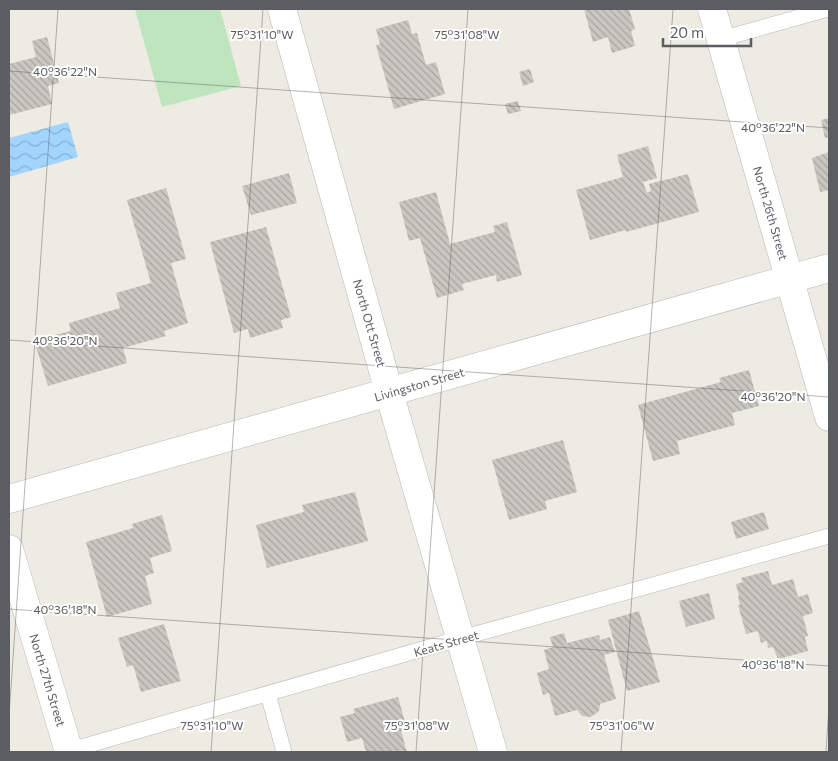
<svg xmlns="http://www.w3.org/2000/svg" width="838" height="761" viewBox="0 0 838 761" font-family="Commissioner,sans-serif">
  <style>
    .pitch { fill: #bee5be }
    .water { fill: url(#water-waves) }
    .building { fill: url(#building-back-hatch) }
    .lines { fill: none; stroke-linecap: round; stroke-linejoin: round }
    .lane-casing { stroke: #b4b8bc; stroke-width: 16 }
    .street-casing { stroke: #b4b8bc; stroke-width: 29 }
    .lane { stroke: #fff; stroke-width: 15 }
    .street { stroke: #fff; stroke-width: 28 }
    .ticks { fill: none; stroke: #5a5e63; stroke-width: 1; stroke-opacity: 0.45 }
    .labels { text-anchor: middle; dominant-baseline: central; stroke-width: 4; stroke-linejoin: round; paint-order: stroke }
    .street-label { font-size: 12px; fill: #5a5e63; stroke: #fff }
    .ticks-label { font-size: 12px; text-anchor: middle; fill: #5a5e63; stroke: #fff; stroke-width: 4; stroke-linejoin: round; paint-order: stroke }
  </style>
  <defs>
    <pattern id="water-waves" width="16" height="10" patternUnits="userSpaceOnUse" patternTransform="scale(1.25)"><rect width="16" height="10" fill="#a1d5fe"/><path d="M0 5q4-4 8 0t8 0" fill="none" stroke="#86b0d1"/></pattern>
    <pattern id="building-back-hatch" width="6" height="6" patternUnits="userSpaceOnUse" patternTransform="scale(1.25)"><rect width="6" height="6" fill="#cac7c1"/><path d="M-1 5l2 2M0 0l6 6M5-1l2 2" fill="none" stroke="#a7a5a0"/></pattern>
  </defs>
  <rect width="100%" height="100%" fill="#edebe2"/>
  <polygon class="pitch" points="135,9 220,9 241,86 162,107"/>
  <polygon class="water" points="68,122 78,157 9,177 9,138"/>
  <g class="building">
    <polygon points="584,9 629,9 635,29 631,31 635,46 612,53 608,37 593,42"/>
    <polygon points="408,20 412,34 417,33 426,65 436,62 445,94 394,109 376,45 380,44 376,29"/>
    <polygon points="47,37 59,83 48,86 52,104 9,115 9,64 36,57 32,41"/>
    <polygon points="530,69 534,82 523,86 519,72"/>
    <polygon points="518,101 521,111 508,114 505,104"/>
    <polygon points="829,118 829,137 825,138 821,120"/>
    <polygon points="648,146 657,178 643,182 647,193 651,191 649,184 688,174 699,212 626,232 626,230 590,240 576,190 623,177 617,155"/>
    <polygon points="829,152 829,190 820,192 812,158"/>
    <polygon points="289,173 297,203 251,215 242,186"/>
    <polygon points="166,188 186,259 171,263 188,323 164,331 166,336 123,348 127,363 48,386 34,340 71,331 69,323 120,308 116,293 151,283 127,200"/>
    <polygon points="436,192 450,244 495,232 493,226 507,222 522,275 497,282 496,275 462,284 464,290 437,298 420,238 409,241 399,202"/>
    <polygon points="266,227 291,317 281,320 283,328 250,338 248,329 234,333 210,242"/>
    <polygon points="749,370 759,406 732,413 735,425 677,441 680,454 653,461 638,405 721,382 719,378"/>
    <polygon points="563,440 577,492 545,501 547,509 509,520 492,460"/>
    <polygon points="355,492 368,541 267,568 256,525 304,512 302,505"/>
    <polygon points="764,512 769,529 736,539 731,522"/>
    <polygon points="162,515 172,551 150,558 154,573 145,576 152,604 107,617 86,542 133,528 132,524"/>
    <polygon points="768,571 772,585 793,579 798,597 808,594 813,613 803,616 808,636 805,637 808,651 778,659 773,647 768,648 767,641 761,643 758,631 746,634 738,605 740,605 738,597 739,596 736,584 743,582 741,578"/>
    <polygon points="709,593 715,619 686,627 679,601"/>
    <polygon points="639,611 660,682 627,691 608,620"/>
    <polygon points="164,624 181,681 141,692 133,665 127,667 118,638"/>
    <polygon points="564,633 567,643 599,635 600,640 610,637 615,652 604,655 616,699 600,704 599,711 591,717 582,716 577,710 555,716 549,693 543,695 537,673 549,669 544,650 553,647 550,637"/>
    <polygon points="398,697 407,729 401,731 407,752 366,752 362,738 347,742 340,717 355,713 353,709"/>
  </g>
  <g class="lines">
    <defs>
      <g id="lane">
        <polyline points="721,39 828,9"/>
        <polyline points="268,694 284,752"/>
        <polyline points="64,752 461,638 829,536"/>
      </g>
      <g id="street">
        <polyline points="282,9 389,392 493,752"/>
        <polyline points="712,9 829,417"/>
        <polyline points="9,499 829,268"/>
        <polyline points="9,549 69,752"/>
      </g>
    </defs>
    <use href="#lane" class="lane-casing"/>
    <use href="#street" class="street-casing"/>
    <use href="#lane" class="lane"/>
    <use href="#street" class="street"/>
  </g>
  <path class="ticks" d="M9,71L829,128M9,340L829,397M9,609L829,666M9,716L58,9M211,752L263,9M416,752L468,9M621,752L673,9M826,752L829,706"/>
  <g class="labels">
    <g class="street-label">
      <text transform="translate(771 213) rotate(74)">North 26th Street</text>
      <text transform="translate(370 323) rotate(74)">North Ott Street</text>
      <text transform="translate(419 384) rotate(-16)">Livingston Street</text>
      <text transform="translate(446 643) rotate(-16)">Keats Street</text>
      <text transform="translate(48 680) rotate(73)">North 27th Street</text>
    </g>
  </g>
  <g class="ticks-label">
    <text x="262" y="39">75°31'10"W</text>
    <text x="467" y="39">75°31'08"W</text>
    <text x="65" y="76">40°36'22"N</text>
    <text x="773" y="132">40°36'22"N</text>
    <text x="65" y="345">40°36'20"N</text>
    <text x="773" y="401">40°36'20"N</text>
    <text x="65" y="614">40°36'18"N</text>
    <text x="773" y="669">40°36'18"N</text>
    <text x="212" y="730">75°31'10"W</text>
    <text x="417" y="730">75°31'08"W</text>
    <text x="622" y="730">75°31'06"W</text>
  </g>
  <rect width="838" height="761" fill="none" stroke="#5a5e63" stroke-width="20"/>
  <path d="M663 38v8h88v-8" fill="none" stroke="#5a5e63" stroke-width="2.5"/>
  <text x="670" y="38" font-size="15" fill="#5a5e63" stroke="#ffffff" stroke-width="4" paint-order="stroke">20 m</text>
</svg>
